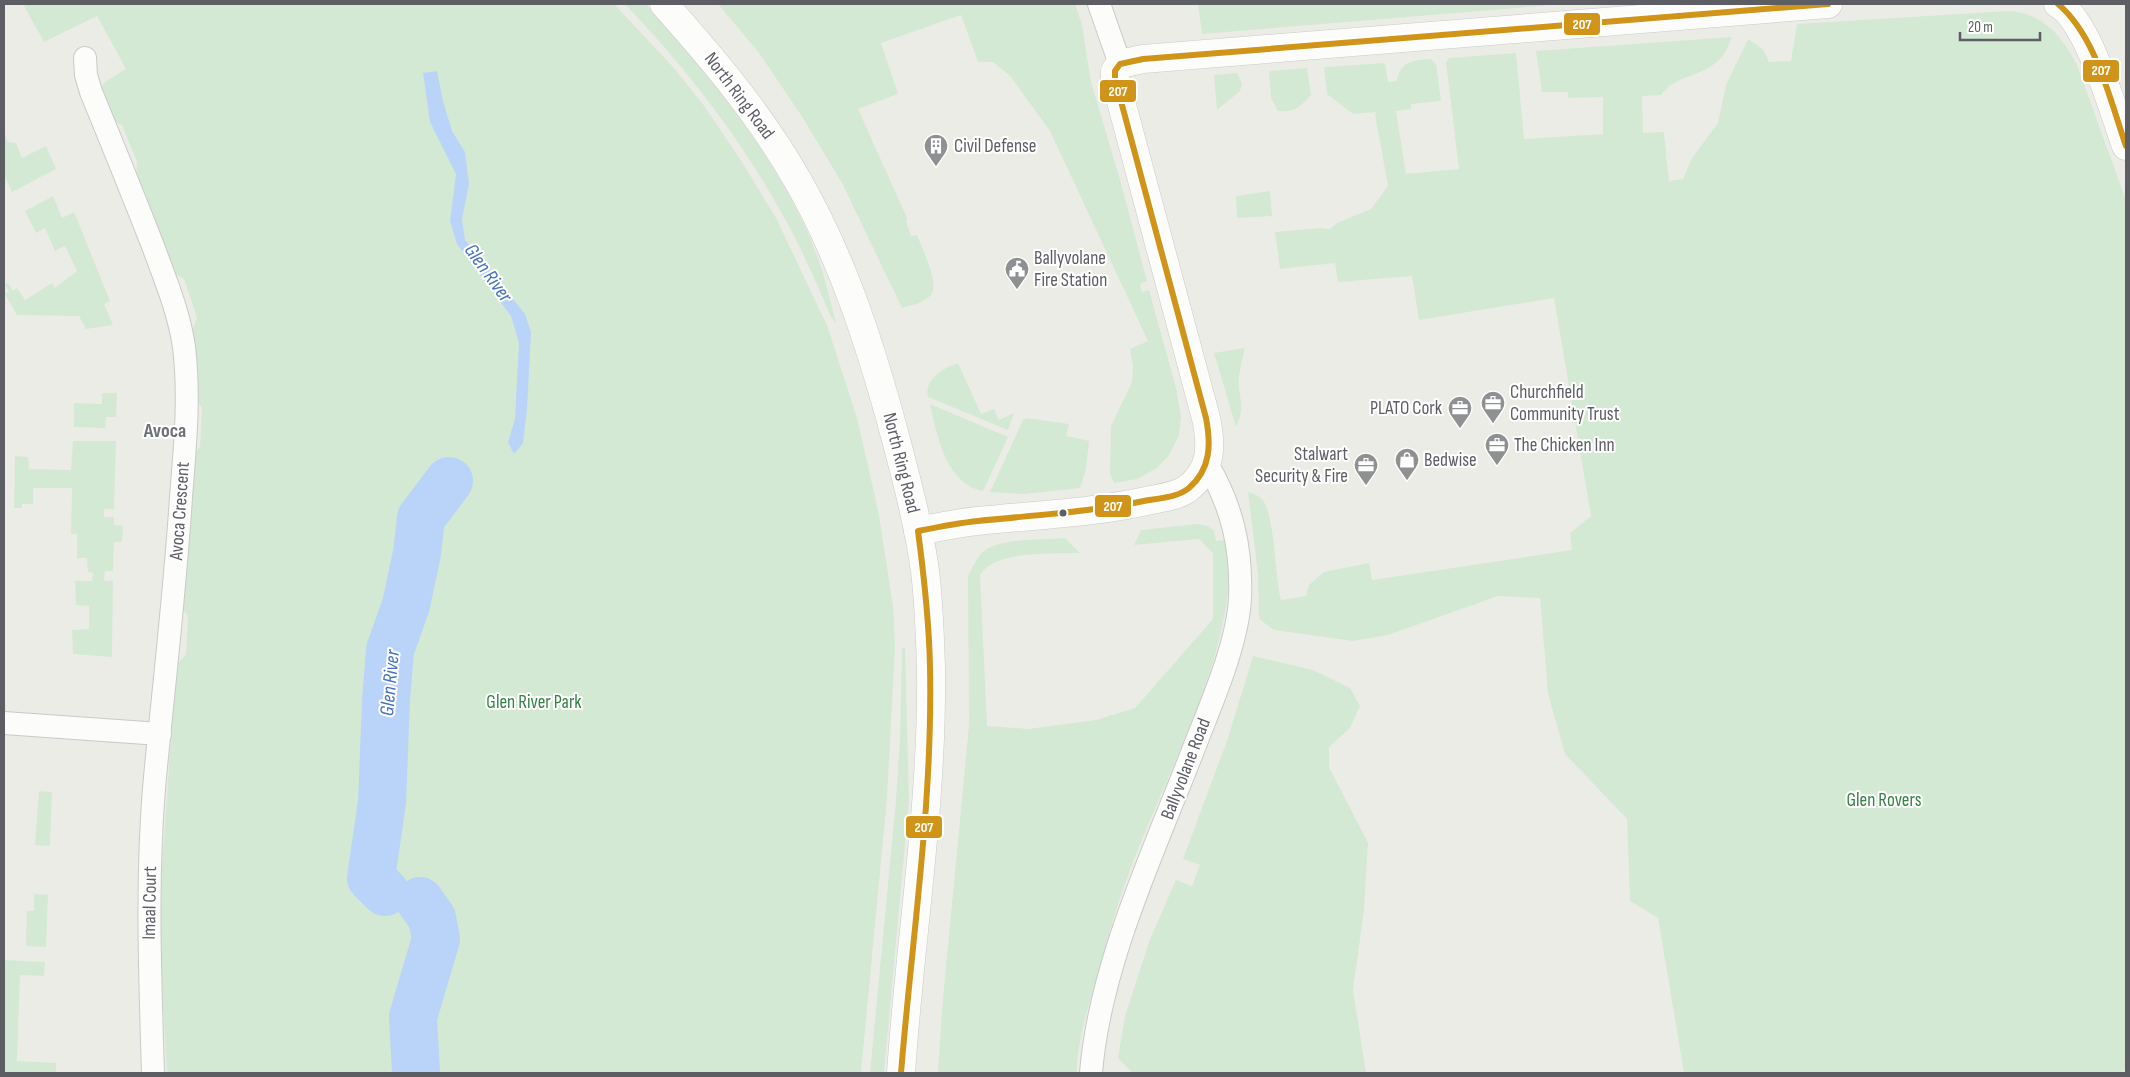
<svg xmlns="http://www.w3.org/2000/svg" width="2130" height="1077" viewBox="0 0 2130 1077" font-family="'Sofia Sans Condensed',sans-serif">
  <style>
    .green { fill: #d4e9d4 }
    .water { fill: #b9d4f8 }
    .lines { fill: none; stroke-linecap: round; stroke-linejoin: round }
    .river { stroke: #b9d4f8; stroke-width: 48 }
    .street-casing { stroke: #c9cac8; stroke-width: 24 }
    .secondary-casing { stroke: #c9c9c8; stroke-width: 29 }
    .street { stroke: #fcfcfb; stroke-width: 22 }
    .secondary { stroke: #fcfcfb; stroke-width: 28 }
    .bus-1-casing { stroke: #fff; stroke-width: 10 }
    .bus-1 { stroke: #d09419; stroke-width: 6 }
    .bus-dot { fill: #5c5e64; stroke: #fff; stroke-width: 2 }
    .labels { text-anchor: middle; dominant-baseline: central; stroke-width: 4; stroke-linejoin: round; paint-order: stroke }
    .street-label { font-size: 19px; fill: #5c5e64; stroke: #fff }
    .poi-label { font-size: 19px; fill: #5c5e64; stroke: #fff; text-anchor: start }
    .park-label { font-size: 19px; fill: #348343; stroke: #fff }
    .water-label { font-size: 20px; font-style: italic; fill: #446fc4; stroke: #fff }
    .neighbourhood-label { font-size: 20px; font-weight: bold; fill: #6d7076; stroke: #fff }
    .line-badge { stroke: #fff; stroke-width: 2 }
    .badge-label { font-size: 14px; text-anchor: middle; font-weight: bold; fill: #fff }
  </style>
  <rect width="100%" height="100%" fill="#ecece6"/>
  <g class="green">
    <polygon points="23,4 614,4 675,69 705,107 742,162 776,218 827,325 857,418 871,479 879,515 893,606 895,647 887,798 861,1073 167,1073 159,938 162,867 176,666 186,654 188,616 180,606 193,454 200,447 202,408 195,397 191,333 197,318 184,279 173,273 136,179 137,162 122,125 110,120 100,89 105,82 126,69 97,16 44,42"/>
    <path d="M625,4H646C708,71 777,158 812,243C823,268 829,296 836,323L831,317C816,282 801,247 782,214C740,137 685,67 625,4Z"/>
    <path d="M718,4H1075L1082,25L1091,82L1121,183L1147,281L1140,284L1142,292L1149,290L1176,388L1181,416L1179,436L1169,455L1157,468L1137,479L1114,483L1110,473L1111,426L1132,382L1133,366L1130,349L1148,341L1050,131L1010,76L993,62H978L961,15L881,43L898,94L858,109L908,220L906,221L911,236L917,235C922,248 940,284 931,295C924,303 912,305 902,308L842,183L801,115L759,53Z"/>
    <polygon points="1198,4 1564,4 1202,34"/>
    <path d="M2008,11C2042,12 2063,37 2077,65L2126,200V1067L2123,1073H1684L1658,918L1630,901L1627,819L1565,754L1548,694L1540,598L1498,596L1388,635L1353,641L1274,630L1259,619L1258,575L1248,492C1255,494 1260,496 1264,502C1275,520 1275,577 1281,600L1306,596L1309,585L1324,572L1369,563L1372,580L1572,550L1570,533L1591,516L1554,298L1419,320L1412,276L1338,282L1335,263L1280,269L1275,232L1320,228L1330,229L1337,223L1371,209L1388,186L1375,114L1377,112L1353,114L1327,94L1324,67L1385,63L1388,82L1397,81C1401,60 1412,61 1431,59L1436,64L1441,101L1411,104V109L1396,111L1406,174L1459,169L1446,63L1449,58L1516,53L1524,139L1603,134V97L1568,98V92H1542L1536,51L1732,37C1729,44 1726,53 1721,58C1704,77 1674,75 1661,95L1642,96L1643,133L1664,132L1669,181L1683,179L1692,158L1718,123L1726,85L1748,39L1763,49L1769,62L1791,61L1797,24Z"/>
    <path d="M1307,68L1311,95C1300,107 1295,113 1278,111L1271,98L1269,71Z"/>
    <polygon points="1237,73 1242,84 1240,91 1217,110 1214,75"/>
    <polygon points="4,132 8,142 16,143 22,158 46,146 56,169 12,192 4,175"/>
    <polygon points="1270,191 1272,216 1237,218 1236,196"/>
    <polygon points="53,196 62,218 74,212 110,301 104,304 113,325 86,329 79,316 17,315 5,294 9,292 5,285 8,283 13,291 17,288 25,300 52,283 55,288 77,271 65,246 55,251 45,228 36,233 25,211"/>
    <path d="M1245,348C1243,357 1240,367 1239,376C1237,396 1247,406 1236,427L1214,353Z"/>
    <path d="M958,363L981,414L994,409L999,420L1014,413L1008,430L928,397C924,379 943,368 958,363Z"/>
    <polygon points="102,393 117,393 116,417 106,417 105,428 74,427 74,403 102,404"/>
    <path d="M930,404L1008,437L983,491C946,484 937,435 930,404Z"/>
    <polygon points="1027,418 1069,424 1066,436 1089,441 1086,469 1080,488 1024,494 990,492 1023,420"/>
    <polygon points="73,441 116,441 114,509 104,509 104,517 114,517 114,525 123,526 122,542 114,542 113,571 105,571 104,581 113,581 112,657 73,654 72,630 89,629 89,606 76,605 75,581 92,581 93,573 88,572 87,558 77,558 77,534 71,534 72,488 33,488 33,504 22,504 22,508 14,508 15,456 28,457 29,469 71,470"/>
    <path d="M1198,524L1207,526L1214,530L1216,541L1224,540C1249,620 1167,775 1137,852C1121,892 1108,935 1097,977C1088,1009 1077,1040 1077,1073H938L942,1009L969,725L968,576C973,567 977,556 985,550C1004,538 1043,540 1065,538L1080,553C1053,554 995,550 980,575L987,726L1028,729L1096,720L1135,708L1213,619V553L1199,539L1134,545L1141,530Z"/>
    <polygon points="905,647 909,801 884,1073 870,1073 896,800 900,739 902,648"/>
    <polygon points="1253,656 1313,670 1350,688 1360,706 1350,728 1329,747 1329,767 1368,843 1364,910 1353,990 1366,1073 1133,1073 1118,1058 1125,1016 1150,939 1176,880 1192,886 1200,865 1183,859 1228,738"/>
    <polygon points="39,791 52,792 50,846 35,845"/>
    <polygon points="34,894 48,895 46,947 26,946 27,911 34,911"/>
    <polygon points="4,960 45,962 44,976 20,975 17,1061 56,1063 56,1073 4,1073"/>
  </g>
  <polygon class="water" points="437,71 443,101 452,131 465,152 469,184 462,219 465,240 525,314 531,332 527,409 523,443 514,454 508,442 515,419 519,343 511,316 457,244 450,221 456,174 430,122 423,73"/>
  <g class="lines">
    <g class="river">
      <polyline points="385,892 371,878 382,802 386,700 390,650 406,605 417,553 421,518 449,481"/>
      <polyline points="416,1073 413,1017 436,939 432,918 420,901"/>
    </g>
    <defs>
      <g id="street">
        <polyline points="1099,4 1120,64"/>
        <path d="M85,58L86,75L91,92C112,143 133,195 153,246C165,279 179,312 184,347C190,397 185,447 181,497C175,591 164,684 155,777C146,876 150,975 153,1073"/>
        <polyline points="4,723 160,734"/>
        <path d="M1091,1073C1100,960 1159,841 1199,735C1215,695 1238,640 1240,598C1242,548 1232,506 1207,464"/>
      </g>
      <g id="secondary">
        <path d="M664,4C713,59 762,117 798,181C841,256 868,338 891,421C904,470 918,520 925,571C929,603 930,636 931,668C933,804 910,938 901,1073"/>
        <path d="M2058,4C2088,20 2114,113 2126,146"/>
        <path d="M918,531C938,527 958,523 978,521C1035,515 1094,513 1151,500C1162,498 1177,496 1187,489C1212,470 1212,446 1206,418L1115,79V71L1120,64L1143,59L1828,4"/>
      </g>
    </defs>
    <use href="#street" class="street-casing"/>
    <use href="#secondary" class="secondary-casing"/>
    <use href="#street" class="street"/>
    <use href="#secondary" class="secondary"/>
    <defs>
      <g id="bus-1">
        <path d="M2058,4C2096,36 2110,100 2126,146"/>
        <path d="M901,1073C912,938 933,802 930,666C929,621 924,576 918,531C938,527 958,523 978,521C1035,515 1092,512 1149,500C1162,498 1178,497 1189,488C1211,469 1211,444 1206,418L1115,79V71L1120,64L1143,59L1828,4"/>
      </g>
    </defs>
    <use href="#bus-1" class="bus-1-casing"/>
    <use href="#bus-1" class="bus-1"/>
  </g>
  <defs>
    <symbol id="building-pin" viewBox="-11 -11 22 30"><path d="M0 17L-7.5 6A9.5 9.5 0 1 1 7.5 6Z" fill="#8e9092" stroke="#fff"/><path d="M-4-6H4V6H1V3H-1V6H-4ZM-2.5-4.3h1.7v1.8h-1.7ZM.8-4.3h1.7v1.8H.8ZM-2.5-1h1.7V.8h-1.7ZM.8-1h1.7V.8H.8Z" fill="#fff"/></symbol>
    <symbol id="civic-pin" viewBox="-11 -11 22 30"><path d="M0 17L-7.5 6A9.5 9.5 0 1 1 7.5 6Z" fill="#8e9092" stroke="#fff"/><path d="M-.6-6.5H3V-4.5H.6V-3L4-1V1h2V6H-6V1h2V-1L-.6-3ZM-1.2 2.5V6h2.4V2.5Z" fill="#fff"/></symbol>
    <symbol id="office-pin" viewBox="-11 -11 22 30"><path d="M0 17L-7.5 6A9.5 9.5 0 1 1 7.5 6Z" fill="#8e9092" stroke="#fff"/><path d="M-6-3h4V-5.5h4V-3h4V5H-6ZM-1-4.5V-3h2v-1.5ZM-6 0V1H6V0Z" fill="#fff"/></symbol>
    <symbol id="shop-pin" viewBox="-11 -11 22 30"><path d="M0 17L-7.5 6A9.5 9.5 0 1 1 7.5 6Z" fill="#8e9092" stroke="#fff"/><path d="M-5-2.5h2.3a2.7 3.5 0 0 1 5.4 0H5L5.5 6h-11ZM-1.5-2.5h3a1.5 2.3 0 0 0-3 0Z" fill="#fff"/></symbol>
  </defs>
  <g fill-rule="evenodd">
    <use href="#building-pin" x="922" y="132" width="28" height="38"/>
    <use href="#civic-pin" x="1003" y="255" width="28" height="38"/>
    <use href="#office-pin" x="1479" y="389" width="28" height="38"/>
    <use href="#office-pin" x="1446" y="394" width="28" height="38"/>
    <use href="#office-pin" x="1483" y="431" width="28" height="38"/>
    <use href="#shop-pin" x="1393" y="446" width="28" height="38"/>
    <use href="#office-pin" x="1352" y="451" width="28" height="38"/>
  </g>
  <circle class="bus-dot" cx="1063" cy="513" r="4.5"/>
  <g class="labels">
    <g class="street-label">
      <text transform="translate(739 96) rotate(53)">North Ring Road</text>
      <text transform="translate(901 463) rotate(76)">North Ring Road</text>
      <text transform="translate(180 511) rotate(-86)">Avoca Crescent</text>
      <text transform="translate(1186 769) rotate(-69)">Ballyvolane Road</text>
      <text transform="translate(150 903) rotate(-89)">Imaal Court</text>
    </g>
    <g class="poi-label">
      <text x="954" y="146">Civil Defense</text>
      <text x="1034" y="258">Ballyvolane<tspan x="1034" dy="22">Fire Station</tspan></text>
      <text x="1510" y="392">Churchfield<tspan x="1510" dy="22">Community Trust</tspan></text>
      <text x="1442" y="408" text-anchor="end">PLATO Cork</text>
      <text x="1514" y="445">The Chicken Inn</text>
      <text x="1348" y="454" text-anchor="end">Stalwart<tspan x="1348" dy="22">Security &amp; Fire</tspan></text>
      <text x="1424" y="460">Bedwise</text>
    </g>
    <g class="park-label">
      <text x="534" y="702">Glen River Park</text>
      <text x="1884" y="800">Glen Rovers</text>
    </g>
    <g class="water-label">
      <text transform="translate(488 273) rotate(54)">Glen River</text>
      <text transform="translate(390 683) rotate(-85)">Glen River</text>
    </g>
    <g class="neighbourhood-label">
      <text x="165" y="431">Avoca</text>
    </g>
  </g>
  <g class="line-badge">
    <rect x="1563" y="12" width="38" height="24" rx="5" fill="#d09419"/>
    <rect x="2082" y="59" width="38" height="24" rx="5" fill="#d09419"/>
    <rect x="1099" y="79" width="38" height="24" rx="5" fill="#d09419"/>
    <rect x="1094" y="494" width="38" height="24" rx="5" fill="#d09419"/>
    <rect x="905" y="815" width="38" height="24" rx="5" fill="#d09419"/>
  </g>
  <g class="badge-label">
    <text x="1582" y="29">207</text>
    <text x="2101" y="75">207</text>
    <text x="1118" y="96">207</text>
    <text x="1113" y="511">207</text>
    <text x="924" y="832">207</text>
  </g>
  <rect width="2130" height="1077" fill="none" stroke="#5c5e64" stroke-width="10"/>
  <path d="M1960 32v8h80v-8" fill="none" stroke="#5c5e64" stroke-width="2.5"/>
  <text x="1968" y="32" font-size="15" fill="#5c5e64" stroke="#ffffff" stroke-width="4" paint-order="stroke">20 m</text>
</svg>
